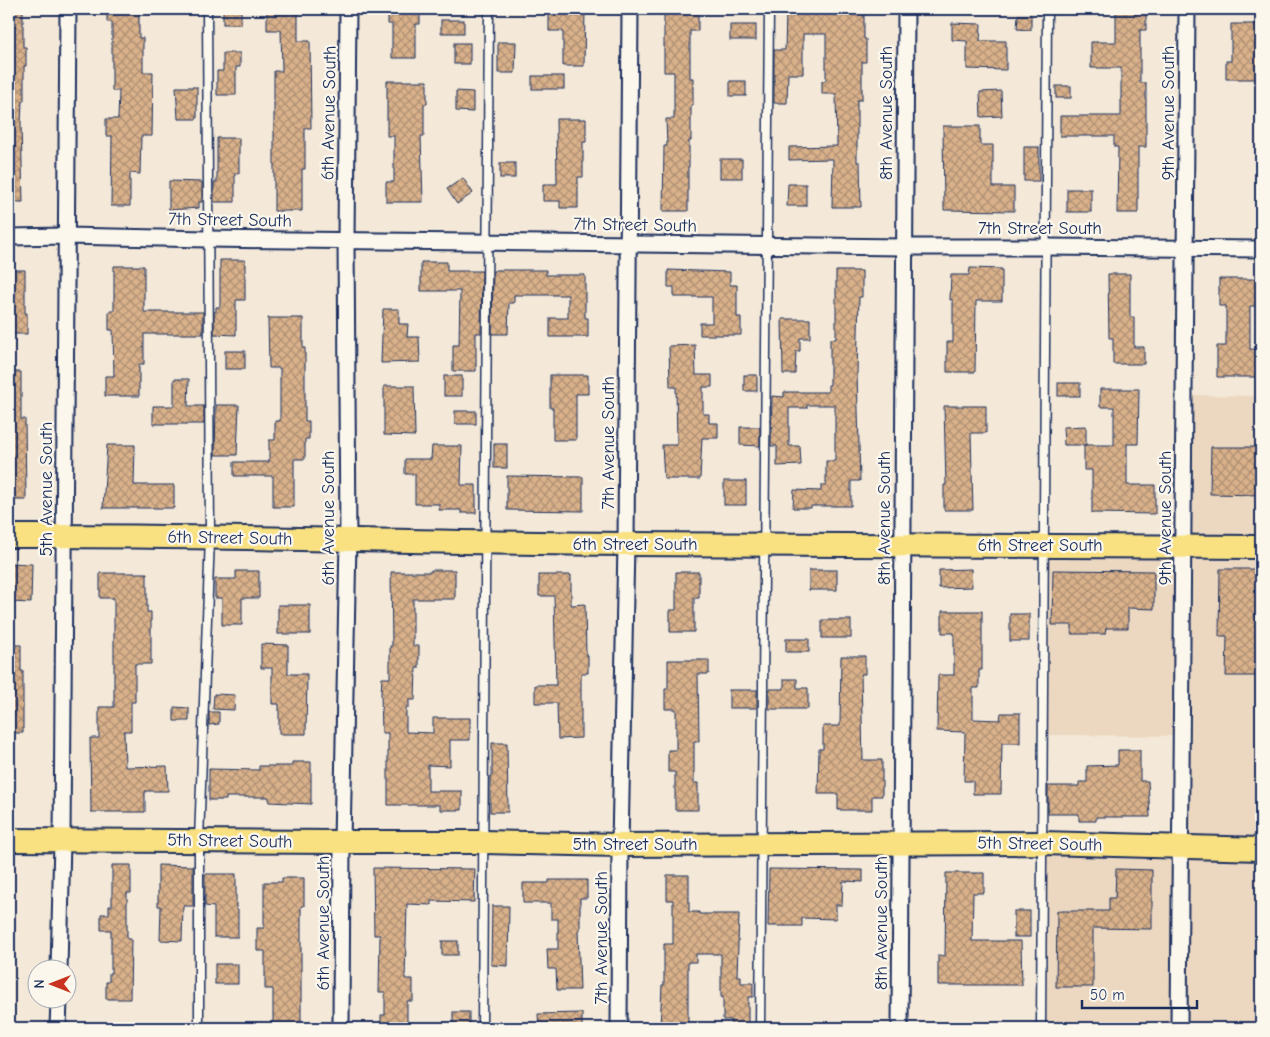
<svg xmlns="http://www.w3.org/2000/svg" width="1270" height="1037" viewBox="0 0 1270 1037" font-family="'Comic Neue',sans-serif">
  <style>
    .built { fill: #ecd8c1 }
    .building { fill: url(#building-cross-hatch); stroke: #1b2f5e }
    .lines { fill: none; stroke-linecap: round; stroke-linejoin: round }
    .service-casing { stroke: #1b2f5e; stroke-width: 11 }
    .minor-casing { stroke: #1b2f5e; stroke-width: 19 }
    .primary-casing { stroke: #1b2f5e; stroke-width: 26 }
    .service { stroke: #fbf7ec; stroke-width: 8 }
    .minor { stroke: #fbf7ec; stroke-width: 15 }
    .primary { stroke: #f9e181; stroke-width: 22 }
    .labels { text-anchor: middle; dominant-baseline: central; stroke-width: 4.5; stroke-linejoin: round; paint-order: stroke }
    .street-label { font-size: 18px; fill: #1b2f5e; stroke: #fbf7ec }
  </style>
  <defs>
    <pattern id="building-cross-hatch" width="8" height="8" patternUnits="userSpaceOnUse" patternTransform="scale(1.25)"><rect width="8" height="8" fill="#d9b18a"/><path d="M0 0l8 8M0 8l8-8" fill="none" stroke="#af9074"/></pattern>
  </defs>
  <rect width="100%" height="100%" fill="#f4e9d8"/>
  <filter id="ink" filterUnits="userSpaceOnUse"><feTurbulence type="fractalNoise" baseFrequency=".02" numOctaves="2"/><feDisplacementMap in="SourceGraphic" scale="10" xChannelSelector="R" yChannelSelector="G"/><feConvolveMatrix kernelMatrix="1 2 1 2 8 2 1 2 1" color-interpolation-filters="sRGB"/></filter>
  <g filter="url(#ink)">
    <polygon class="built" points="1184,395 1261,396 1261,1028 1041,1028 1042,843 1181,841 1182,736 1043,735 1045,545 1183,546"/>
    <g class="building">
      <polygon points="9,9 23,9 23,47 26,47 26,66 24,66 24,101 22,101 21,124 23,202 9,202"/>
      <polygon points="107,9 139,9 139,38 143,38 143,72 153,72 152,136 141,136 140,174 130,173 130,206 111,206 112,136 106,136 106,119 118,119 119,91 112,91 112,22 107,22"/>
      <rect x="223" y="9" width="18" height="15"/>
      <polygon points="267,9 298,9 298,41 310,41 311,128 305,128 305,169 302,169 302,211 274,211 274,71 282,71 281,30 267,30"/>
      <polygon points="388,9 420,9 420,24 416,24 416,58 392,58 392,24 388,24"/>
      <polygon points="549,9 585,9 584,66 563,66 563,31 549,31"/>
      <polygon points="664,10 698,10 698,31 690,31 690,78 693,78 693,105 691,105 691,141 689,141 689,167 688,167 688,211 663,211 664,146 667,146 666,119 674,119 674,72 664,72"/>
      <polygon points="830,11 864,11 864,39 866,39 866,62 862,62 862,100 857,100 857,162 860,162 861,207 832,207 833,159 789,160 789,147 837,146 836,94 822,94 822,81 826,81 826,34 803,34 803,74 788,74 787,103 774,103 774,50 785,50 786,12 830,12"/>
      <polygon points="1116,11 1146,11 1146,30 1140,30 1140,83 1146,83 1146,147 1138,147 1138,213 1117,213 1118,147 1114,147 1114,136 1060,136 1060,116 1121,116 1121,68 1091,68 1091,42 1116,42"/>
      <polygon points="1018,15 1031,15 1031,30 1017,29"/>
      <rect x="441" y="20" width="23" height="13"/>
      <polygon points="952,23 981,24 980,41 1006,41 1006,70 967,69 967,41 952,40"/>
      <polygon points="1231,24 1261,24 1260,79 1226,79 1226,61 1231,61"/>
      <rect x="730" y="25" width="26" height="15"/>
      <polygon points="498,42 516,42 515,73 498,73"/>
      <rect x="454" y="43" width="16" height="21"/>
      <polygon points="223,53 240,53 240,67 236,67 236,95 217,95 217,71 223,71"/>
      <rect x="532" y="76" width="32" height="13"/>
      <polygon points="387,81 427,81 427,104 424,104 424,136 421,136 423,202 386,202 386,182 394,182 394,136 387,136"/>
      <rect x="730" y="81" width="16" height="15"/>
      <rect x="1056" y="86" width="15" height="12"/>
      <polygon points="176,87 197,87 197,119 178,119"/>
      <polygon points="456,91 473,92 473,112 456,111"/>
      <polygon points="1001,91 1002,116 981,117 980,92"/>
      <polygon points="556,119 586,119 586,142 583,142 583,177 578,177 578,208 560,208 560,201 543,201 543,184 557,184"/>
      <polygon points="943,126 980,126 980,145 993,145 993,187 1014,187 1014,211 944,210"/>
      <polygon points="217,138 239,138 239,173 235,173 235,202 214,202 214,182 217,182"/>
      <rect x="1024" y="147" width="15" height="34"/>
      <rect x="720" y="159" width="22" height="19"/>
      <rect x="500" y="163" width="15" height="15"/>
      <polygon points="463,178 473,193 457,204 447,189"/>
      <polygon points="169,181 202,182 202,202 199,202 199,208 169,210"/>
      <polygon points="788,184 806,184 806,206 787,206"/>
      <rect x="1067" y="189" width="24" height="23"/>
      <polygon points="220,260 245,260 245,300 236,300 236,335 214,334 214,312 216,312 216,307 220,307"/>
      <polygon points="421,262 447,262 447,271 482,271 481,333 476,333 476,371 453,371 453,345 459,345 460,291 421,291"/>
      <polygon points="114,266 144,266 144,312 203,312 203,334 144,334 144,364 139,364 139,396 105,396 105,376 114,376 113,330 109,330 109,311 114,311"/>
      <polygon points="970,268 1002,269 1002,301 976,301 975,372 947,372 947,342 953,342 953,300 950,300 951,275 969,275"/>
      <polygon points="9,270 25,270 25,313 27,313 27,334 9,334"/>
      <polygon points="495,270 546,270 546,275 585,275 585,318 588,318 588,337 550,337 550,318 568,318 568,295 514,295 514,303 509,303 508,334 492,334 493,271 495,271"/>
      <polygon points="668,270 730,272 730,285 737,285 737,317 741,317 741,335 700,335 700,323 712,323 712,297 674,297 674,287 668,287"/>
      <polygon points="836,271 862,271 862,297 859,297 857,373 860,481 851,481 851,506 811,506 811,508 793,508 794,490 821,491 821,485 826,485 826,461 835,461 835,405 807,405 807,408 789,408 789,446 800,446 801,465 777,466 777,446 771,446 772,396 784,397 784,392 828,392 828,385 830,385 830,339 836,339"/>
      <polygon points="1108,274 1130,274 1130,317 1134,317 1134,347 1144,347 1144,364 1113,364 1113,338 1109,338"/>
      <polygon points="1219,279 1261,279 1261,306 1250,306 1250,349 1261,350 1261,377 1217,377 1217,346 1226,346 1226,306 1219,306"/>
      <polygon points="383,309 399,309 399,324 408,324 407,337 419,337 420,362 381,363"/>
      <polygon points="268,318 303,318 303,348 305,348 305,421 309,421 309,439 305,439 305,459 294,459 294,507 273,507 273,476 234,476 234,462 269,462 269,440 275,440 275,421 280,421 280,368 269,368"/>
      <polygon points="782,319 810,319 810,338 800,338 800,351 796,351 795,374 783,374"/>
      <polygon points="695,345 696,375 712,375 712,387 703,387 703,414 709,414 709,423 718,423 718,438 702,438 700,479 664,479 662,445 677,445 676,387 670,387 669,346"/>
      <rect x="225" y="351" width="20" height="18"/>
      <polygon points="9,372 21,372 21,419 25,419 26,500 9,500"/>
      <polygon points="550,375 588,375 588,394 576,394 576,440 553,440 553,408 550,408"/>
      <rect x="744" y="375" width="13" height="16"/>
      <rect x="444" y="376" width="18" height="20"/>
      <polygon points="174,379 189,379 188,406 204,406 204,424 153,424 153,406 174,406"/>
      <rect x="1058" y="383" width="22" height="13"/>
      <polygon points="384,386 414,386 415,436 384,435"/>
      <polygon points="1100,389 1139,389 1138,444 1127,444 1127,485 1155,485 1155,514 1092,513 1092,470 1084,470 1084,445 1114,445 1114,407 1100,407"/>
      <polygon points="216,405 239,405 237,455 215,455"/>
      <polygon points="944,406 986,406 986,433 971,433 973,510 944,510 944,485 946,485"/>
      <rect x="455" y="411" width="21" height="13"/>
      <polygon points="1086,426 1086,445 1064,445 1063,427"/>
      <polygon points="740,427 760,427 760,446 740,445"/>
      <rect x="494" y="444" width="13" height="24"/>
      <polygon points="107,445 135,445 134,485 174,485 174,508 103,508"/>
      <polygon points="432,446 462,446 461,485 476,485 476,513 461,513 461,510 439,510 439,504 415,504 415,474 405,474 405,459 431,459"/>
      <polygon points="1211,447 1261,447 1261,495 1210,494"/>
      <polygon points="507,476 583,477 583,511 507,510"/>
      <rect x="724" y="481" width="22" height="24"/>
      <polygon points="9,563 32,564 31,603 9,602"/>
      <polygon points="971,569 972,587 939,588 939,570"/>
      <polygon points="1220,569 1257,569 1256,636 1261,636 1261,676 1226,676 1227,636 1219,636"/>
      <polygon points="431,570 455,570 455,599 413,599 413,646 419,646 419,668 416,668 415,700 409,700 409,707 406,707 406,732 433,733 433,718 470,718 470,740 450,740 450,766 428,765 428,791 462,791 462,810 440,810 440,805 388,805 388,733 382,733 381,693 382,678 390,678 390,646 392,646 391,572 431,572"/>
      <rect x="809" y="570" width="28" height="20"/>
      <polygon points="1053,570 1154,571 1154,609 1128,608 1128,628 1106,628 1105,634 1072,634 1072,625 1052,625"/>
      <polygon points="236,571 259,571 259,598 242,598 242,625 222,625 222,598 215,598 215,579 236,579"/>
      <polygon points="676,572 699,572 699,598 694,598 694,632 670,632 670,610 676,610"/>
      <polygon points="100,573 147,573 147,612 151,612 151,664 135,664 135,702 131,702 131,731 124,731 125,767 167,766 168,791 145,791 145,812 91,812 90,738 99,738 99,707 114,707 114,598 100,598"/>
      <polygon points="539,575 571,575 571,605 585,604 586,655 588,655 588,673 581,673 581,738 558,739 557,703 535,703 535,685 556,685 554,596 539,596"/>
      <rect x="278" y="605" width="32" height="29"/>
      <polygon points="942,611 982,611 982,670 979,670 979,688 973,688 973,719 1000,720 1001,713 1020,713 1020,743 1002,743 1001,794 973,794 973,781 964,781 965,732 937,731 938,675 954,675 954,633 942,633"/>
      <rect x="1010" y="614" width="19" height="27"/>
      <rect x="822" y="620" width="29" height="18"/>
      <rect x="786" y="639" width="23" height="13"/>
      <polygon points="261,644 288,645 288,674 307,674 306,734 279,734 279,704 272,704 272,668 261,668"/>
      <polygon points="9,645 21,645 21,671 23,671 23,733 9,733"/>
      <polygon points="841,656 865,656 865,674 861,674 863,760 882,760 882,796 872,796 872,810 838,810 838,794 818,794 819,749 823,749 823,726 840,726"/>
      <polygon points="668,660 709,660 709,674 698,674 699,741 694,741 694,783 698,783 698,810 675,810 675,772 668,772 668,750 676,750 676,709 665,709 665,689 668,689"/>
      <polygon points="784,679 797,679 797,688 808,688 808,709 769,709 769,689 784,689"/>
      <rect x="729" y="690" width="28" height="18"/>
      <polygon points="214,694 235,695 234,710 213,709"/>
      <polygon points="174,707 189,708 189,721 174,721"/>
      <polygon points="209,712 219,712 219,724 209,725"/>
      <polygon points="492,743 507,743 508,812 490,812 490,776 492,776"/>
      <polygon points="1118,750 1140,750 1140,781 1148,781 1150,817 1096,817 1096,821 1079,821 1079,814 1048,814 1048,786 1079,786 1079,782 1087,782 1087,766 1118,765"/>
      <polygon points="292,762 311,762 311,804 269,802 269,797 226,797 226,800 209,800 209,769 259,770 259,766 292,766"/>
      <polygon points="112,865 131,865 131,893 127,893 127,939 131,939 130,999 106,999 106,982 109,982 109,973 111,973 111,930 101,930 101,914 109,914 109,906 112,906"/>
      <polygon points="158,865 193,866 193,906 183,906 182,941 160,940 161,906 158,906"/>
      <polygon points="373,868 475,869 474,902 431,901 431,905 407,904 405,979 413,979 413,1001 407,1001 407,1028 381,1028 381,1015 385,1015 385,992 379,992 380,935 374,935"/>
      <polygon points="769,869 863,870 863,882 843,881 842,905 836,905 836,919 802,918 802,926 768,926"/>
      <polygon points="1116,869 1152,870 1152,929 1093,928 1093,987 1056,987 1057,911 1109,911 1109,898 1115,898"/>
      <polygon points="946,873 984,873 984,893 973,893 972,941 1021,941 1022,985 938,985 938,955 945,956"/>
      <polygon points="205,874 236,874 236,910 238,910 238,937 214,937 214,907 205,906"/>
      <polygon points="667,875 689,875 689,912 699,912 699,914 739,914 737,976 741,976 741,983 753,983 753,997 748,997 748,1028 731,1028 731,1020 723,1020 723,997 721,997 721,954 696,954 696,962 688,962 688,1028 660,1028 662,985 664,985 664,944 673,944 673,900 667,900"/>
      <polygon points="282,878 304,878 304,906 301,906 301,1025 273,1025 273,989 265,989 265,951 257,951 257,928 264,928 264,882 282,882"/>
      <polygon points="549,880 587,880 587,898 580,898 580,930 578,930 580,990 557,990 556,969 548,969 547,949 558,949 558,919 551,919 551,903 523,903 523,883 549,883"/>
      <polygon points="492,906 509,906 508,966 491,965"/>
      <rect x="1014" y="911" width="16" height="26"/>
      <rect x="442" y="941" width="16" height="14"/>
      <rect x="215" y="964" width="23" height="20"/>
      <rect x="453" y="1012" width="16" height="16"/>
      <polygon points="582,1013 582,1028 539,1028 538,1014"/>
    </g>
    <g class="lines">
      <defs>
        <g id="service">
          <polyline points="199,1028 199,840 210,536 207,9"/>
          <polyline points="482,1028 489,9"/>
          <polyline points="760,1028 769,9"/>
          <polyline points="1041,1028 1047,9"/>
        </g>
        <g id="minor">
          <polyline points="9,237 66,236 207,239 904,247 1046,247 1261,249"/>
          <polyline points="59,970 62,840 68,9"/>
          <polyline points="58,1028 59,1000"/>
          <polyline points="341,1028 342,842 348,541 346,240 348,9"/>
          <polyline points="619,1028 620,845 626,544 630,9"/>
          <polyline points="900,1028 906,9"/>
          <polyline points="1179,1028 1187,9"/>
        </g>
        <g id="primary">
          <path d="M9,536C214,535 420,543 626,544C837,546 1049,544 1261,547"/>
          <polyline points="9,840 342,842 483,842 620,845 1042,843 1261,849"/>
        </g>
      </defs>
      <use href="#service" class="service-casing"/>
      <use href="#minor" class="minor-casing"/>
      <use href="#primary" class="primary-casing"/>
      <use href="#service" class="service"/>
      <use href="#minor" class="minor"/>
      <use href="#primary" class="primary"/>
    </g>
  </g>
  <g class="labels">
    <g class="street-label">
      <text transform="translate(329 113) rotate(-89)">6th Avenue South</text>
      <text transform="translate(886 113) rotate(-90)">8th Avenue South</text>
      <text transform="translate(1168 113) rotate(-90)">9th Avenue South</text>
      <text transform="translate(230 220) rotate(1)">7th Street South</text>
      <text transform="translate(635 225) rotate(1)">7th Street South</text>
      <text x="1040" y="228">7th Street South</text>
      <text transform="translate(608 443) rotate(-90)">7th Avenue South</text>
      <text transform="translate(46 489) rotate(-90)">5th Avenue South</text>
      <text transform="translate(328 518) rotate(-90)">6th Avenue South</text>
      <text transform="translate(884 518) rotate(-90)">8th Avenue South</text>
      <text transform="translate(1165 518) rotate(-90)">9th Avenue South</text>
      <text transform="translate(230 538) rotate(1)">6th Street South</text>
      <text x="635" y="544">6th Street South</text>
      <text x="1040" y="545">6th Street South</text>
      <text transform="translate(230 841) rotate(1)">5th Street South</text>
      <text x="635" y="844">5th Street South</text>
      <text transform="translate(1040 844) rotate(1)">5th Street South</text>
      <text transform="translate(323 923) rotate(-90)">6th Avenue South</text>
      <text transform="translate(881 923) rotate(-90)">8th Avenue South</text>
      <text transform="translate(601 938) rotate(-90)">7th Avenue South</text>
    </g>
  </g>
  <rect width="1270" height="1037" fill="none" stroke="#fbf7ec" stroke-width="30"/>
  <rect x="15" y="15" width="1240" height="1007" fill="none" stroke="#1b2f5e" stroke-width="2" filter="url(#ink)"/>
  <g transform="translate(52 984) rotate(270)"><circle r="24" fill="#fbf7ec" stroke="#a1a7b3"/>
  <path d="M0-4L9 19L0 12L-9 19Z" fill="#c8321e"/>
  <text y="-8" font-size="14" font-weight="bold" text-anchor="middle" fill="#1b2f5e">N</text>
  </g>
  <path d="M1082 1000v8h115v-8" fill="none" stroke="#1b2f5e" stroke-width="2.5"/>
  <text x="1090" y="1000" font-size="15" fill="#1b2f5e" stroke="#fbf7ec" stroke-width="4" paint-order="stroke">50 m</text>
</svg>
